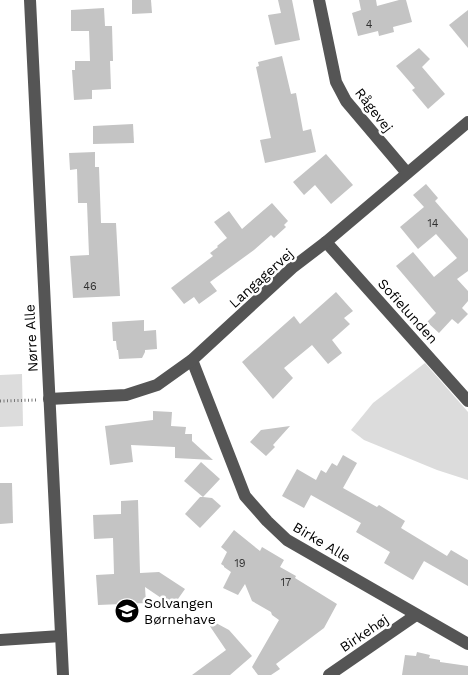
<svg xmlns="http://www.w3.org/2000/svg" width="468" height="675" viewBox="0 0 468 675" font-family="'Work Sans',sans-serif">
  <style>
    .park { fill: #dcdcdc }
    .building { fill: #c4c4c4 }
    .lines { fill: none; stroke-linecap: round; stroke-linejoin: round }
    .path { stroke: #777; stroke-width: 3; stroke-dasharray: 1 2.5; stroke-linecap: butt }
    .minor { stroke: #555; stroke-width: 12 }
    .labels { text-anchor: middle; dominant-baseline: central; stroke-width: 5; stroke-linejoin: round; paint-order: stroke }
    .number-label { font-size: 11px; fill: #313131 }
    .street-label { font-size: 14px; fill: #000; stroke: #fff }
    .poi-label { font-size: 14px; fill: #000; stroke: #fff; text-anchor: start }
  </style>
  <rect width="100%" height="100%" fill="#fff"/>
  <g class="park">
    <polygon points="425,363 468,412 468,480 437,470 364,440 351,430 373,403"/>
    <polygon points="22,374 23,426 0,427 0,375"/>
  </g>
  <g class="building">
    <polygon points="132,0 151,0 152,13 132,14"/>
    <polygon points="278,0 292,0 300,40 275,45 268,15 281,13"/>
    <polygon points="359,0 376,0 377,6 399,0 406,0 412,22 393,27 394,32 379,36 378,31 358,36 352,13 361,10"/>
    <polygon points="104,8 105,26 112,26 113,61 110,61 111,89 92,90 92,99 74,100 72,70 75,70 75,61 90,61 89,31 71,31 71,10"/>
    <polygon points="468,10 468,48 449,25"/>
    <polygon points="419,48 430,59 422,67 445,94 428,109 412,90 415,88 396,66"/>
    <polygon points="282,56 291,94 296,93 303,131 311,129 316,152 265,163 260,140 271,138 256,67 259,66 258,62"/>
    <polygon points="133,124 134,143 93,144 93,126"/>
    <polygon points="95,152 95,167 99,167 101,223 116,223 120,296 73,298 70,256 89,255 87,203 78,203 77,169 70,170 69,153"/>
    <polygon points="326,154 353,185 331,204 315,185 304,195 293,182"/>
    <polygon points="426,184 438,198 435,201 468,239 468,271 457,279 468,291 468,301 462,308 468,314 458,324 452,319 439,333 427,322 436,313 396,266 413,252 434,277 457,258 436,234 418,249 400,227 424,207 413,195"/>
    <polygon points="272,203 288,221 284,225 286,227 274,238 271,235 254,250 210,282 217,291 199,304 194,297 184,304 171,288 213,256 210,253 218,247 217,246 227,238 214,222 229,211 242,229"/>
    <polygon points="336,292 353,311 344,318 350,324 332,340 342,353 328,364 312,345 284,368 293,378 273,399 242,362 294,316 300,324"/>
    <polygon points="144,320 144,331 156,330 157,349 145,350 145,352 142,358 119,359 118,350 117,350 116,341 113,341 112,322"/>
    <polygon points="153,411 172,412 171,426 186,427 185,434 192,434 192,441 213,460 175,458 175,447 131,445 133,462 110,465 105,426 153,420"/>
    <polygon points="290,426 273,445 275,447 266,456 250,442 261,430"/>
    <polygon points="343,455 357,463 343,488 377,507 379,505 405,521 401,528 447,556 451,550 468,560 468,586 424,561 413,580 384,563 390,552 356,532 361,523 311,495 304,508 282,496 297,469 316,480 321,470 326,473 332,463 337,466"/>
    <polygon points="201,462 220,479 203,497 212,498 221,506 200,528 185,514 200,497 203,497 184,481"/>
    <polygon points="0,483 12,483 13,523 0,524"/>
    <polygon points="138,500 140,573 159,572 185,589 173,606 145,587 146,603 98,605 96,575 114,574 113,538 94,539 93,515 121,514 121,501"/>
    <polygon points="234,530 260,551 262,547 284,560 280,567 296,576 295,578 337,604 324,628 276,664 280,669 271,675 258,675 252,667 279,620 272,615 271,612 252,601 245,584 238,595 223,588 231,572 224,567 224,566 221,564 227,552 221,547"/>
    <polygon points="203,616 229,630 252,656 230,675 192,675 226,650"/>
    <polygon points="417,652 430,655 429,658 440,660 440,662 468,666 468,675 402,675 405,655 416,656"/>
  </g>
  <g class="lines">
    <polyline class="path" points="0,401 37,400"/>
    <g class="minor">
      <polyline points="30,0 63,675"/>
      <polyline points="319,0 336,82 346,101 407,173"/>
      <polyline points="326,242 468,401"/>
      <polyline points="192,360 245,496 267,521 287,540 468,644"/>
      <polyline points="49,399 126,395 157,385 192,360 292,268 326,242 468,122"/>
      <polyline points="0,640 61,636"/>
      <polyline points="329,675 416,615"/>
    </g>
  </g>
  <defs>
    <symbol id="school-disc" viewBox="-11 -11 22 22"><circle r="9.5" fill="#000" stroke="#fff"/><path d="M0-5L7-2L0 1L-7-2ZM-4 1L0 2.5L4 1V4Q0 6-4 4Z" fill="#fff"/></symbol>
  </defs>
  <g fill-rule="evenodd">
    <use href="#school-disc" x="113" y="597" width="28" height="28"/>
  </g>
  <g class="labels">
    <g class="number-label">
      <text x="369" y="24">4</text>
      <text x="433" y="223">14</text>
      <text x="90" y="286">46</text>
      <text x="240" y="563">19</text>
      <text x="286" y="582">17</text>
    </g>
    <g class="street-label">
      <text transform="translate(374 110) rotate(52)">Rågevej</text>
      <text transform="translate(261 278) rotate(-42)">Langagervej</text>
      <text transform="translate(408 311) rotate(48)">Sofielunden</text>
      <text transform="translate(31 338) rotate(-93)">Nørre Alle</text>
      <text transform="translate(322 542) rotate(31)">Birke Alle</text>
      <text transform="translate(364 633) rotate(-34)">Birkehøj</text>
    </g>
    <g class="poi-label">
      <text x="144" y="603">Solvangen<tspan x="144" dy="16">Børnehave</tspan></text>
    </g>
  </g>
</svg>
